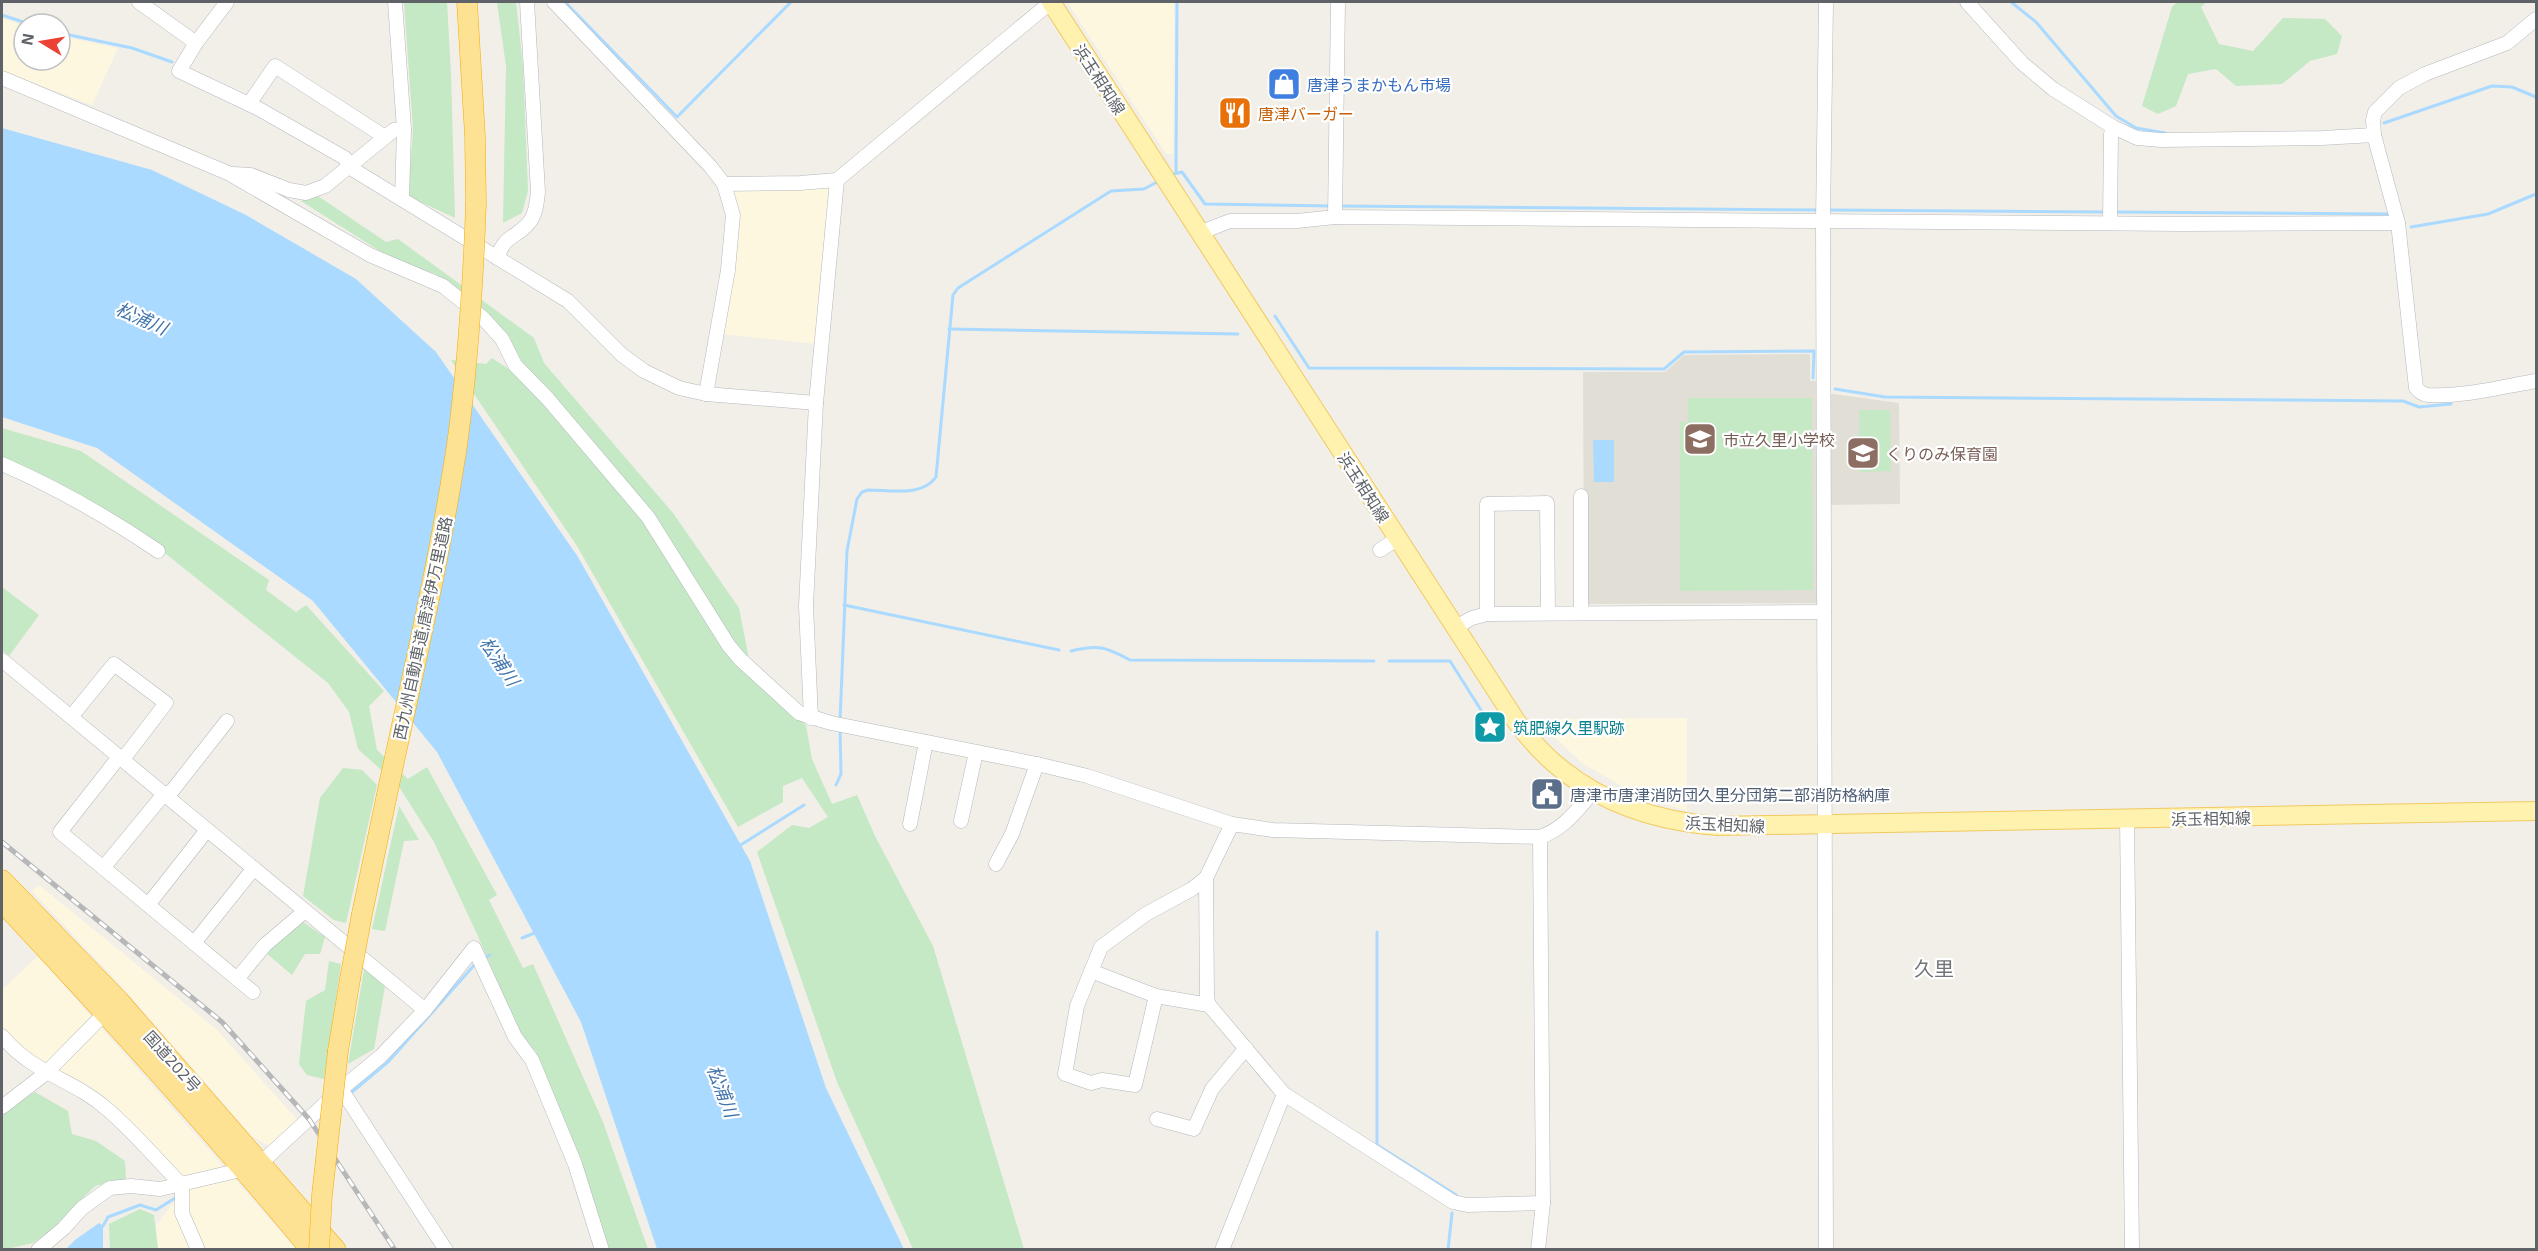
<svg xmlns="http://www.w3.org/2000/svg" width="2538" height="1251" viewBox="0 0 2538 1251" font-family="'Exo 2','Noto Sans JP',sans-serif">
  <style>
    .commercial { fill: #fef7e0 }
    .education { fill: #e1ded6 }
    .green { fill: #c5e8c5 }
    .water { fill: #aadaff }
    .lines { fill: none; stroke-linecap: round; stroke-linejoin: round }
    .stream { stroke: #aadaff; stroke-width: 3 }
    .minor-casing { stroke: #b5b8bc; stroke-width: 15 }
    .major-casing { stroke: #f2c960; stroke-width: 20 }
    .highway-casing { stroke: #f9ab00; stroke-width: 21 }
    .minor { stroke: #fff; stroke-width: 14 }
    .major { stroke: #fff2af; stroke-width: 18 }
    .highway { stroke: #fde293; stroke-width: 20 }
    .rail-casing { stroke: #b6b7b8; stroke-width: 5 }
    .rail { stroke: #fff; stroke-width: 3; stroke-dasharray: 9; stroke-linecap: butt }
    .highway-bridge-casing { stroke: #f9ab00; stroke-width: 21; stroke-linecap: butt }
    .highway-bridge { stroke: #fde293; stroke-width: 20 }
    .labels { text-anchor: middle; dominant-baseline: central; stroke-width: 4.5; stroke-linejoin: round; paint-order: stroke }
    .street-label { font-size: 16px; fill: #5f6368; stroke: #fff }
    .shop-label { font-size: 16px; fill: #366cbe; stroke: #fff; text-anchor: start }
    .food-label { font-size: 16px; fill: #c56008; stroke: #fff; text-anchor: start }
    .education-label { font-size: 16px; fill: #785e54; stroke: #fff; text-anchor: start }
    .culture-label { font-size: 16px; fill: #0d838f; stroke: #fff; text-anchor: start }
    .service-label { font-size: 16px; fill: #4e5e75; stroke: #fff; text-anchor: start }
    .water-label { font-size: 18px; font-style: italic; fill: #4174aa; stroke: #fff }
    .quarter-label { font-size: 20px; fill: #70757a; stroke: #fff }
  </style>
  <rect width="100%" height="100%" fill="#f1efe8"/>
  <g class="commercial">
    <polygon points="1067,2 1174,2 1173,154 1166,154"/>
    <polygon points="2,18 24,26 24,60 60,60 60,36 118,48 92,105 2,71"/>
    <polygon points="835,176 827,345 720,334 737,236 727,180"/>
    <polygon points="1687,718 1687,811 1637,795 1582,763 1535,719"/>
    <polygon points="39,885 217,1030 299,1122 272,1148 252,1136 124,989 32,891"/>
    <polygon points="38,956 222,1165 296,1249 158,1249 156,1226 187,1185 96,1094 25,1053 2,1027 2,990"/>
  </g>
  <g class="education">
    <polygon points="1810,354 1810,381 1817,381 1817,603 1584,604 1583,372 1665,372 1684,355"/>
    <polygon points="1826,393 1899,403 1900,504 1827,505"/>
  </g>
  <g class="green">
    <polygon points="404,2 447,2 451,74 455,218 408,196 413,129"/>
    <polygon points="497,2 516,2 523,66 528,191 522,213 503,223 506,66"/>
    <polygon points="2177,2 2207,2 2201,7 2219,44 2253,51 2283,18 2325,19 2342,36 2337,54 2310,61 2282,84 2236,86 2216,69 2188,74 2176,106 2158,114 2142,106 2172,7"/>
    <polygon points="315,194 386,242 398,239 534,338 544,363 673,513 739,608 753,679 806,725 812,759 832,804 857,795 875,836 933,946 1024,1249 913,1249 837,1082 757,852 792,825 809,828 828,817 802,778 783,786 783,802 738,827 577,546 451,360 486,364 492,358 516,374 523,364 505,331 436,274 394,260 301,201"/>
    <polygon points="1688,398 1812,398 1813,590 1680,591 1680,422 1688,422"/>
    <polygon points="1859,410 1890,410 1891,471 1859,472"/>
    <polygon points="2,428 81,451 269,580 266,590 296,612 306,605 384,691 369,706 377,750 408,779 427,767 497,895 489,900 523,968 533,964 603,1122 648,1249 608,1249 576,1151 536,1052 520,1035 477,934 434,842 398,785 358,749 349,712 328,683 166,554 158,545 2,461"/>
    <polygon points="2,587 39,615 9,656 2,650"/>
    <polygon points="343,768 362,770 377,785 346,923 334,920 303,896 320,798"/>
    <polygon points="399,806 419,840 404,841 385,931 372,929"/>
    <polygon points="300,920 325,937 320,954 305,954 292,975 265,952"/>
    <polygon points="329,961 341,964 324,1079 307,1075 299,1064 306,1001 325,990"/>
    <polygon points="364,969 385,986 374,1049 348,1064"/>
    <polygon points="35,1092 68,1111 72,1134 96,1141 125,1161 126,1179 95,1186 51,1230 33,1243 2,1250 2,1112"/>
    <polygon points="140,1209 154,1215 158,1249 110,1249 109,1224"/>
  </g>
  <g class="water">
    <polygon points="2,128 152,170 246,215 356,279 436,352 578,557 750,861 826,1088 904,1249 657,1249 581,1022 437,752 313,601 97,448 2,417"/>
    <polygon points="1593,440 1614,440 1614,482 1594,482"/>
    <polygon points="99,1223 103,1226 103,1249 66,1249 75,1240"/>
  </g>
  <g class="lines">
    <g class="stream">
      <polyline points="565,2 677,117 791,2"/>
      <polyline points="2011,2 2036,22 2116,116 2136,128 2165,133"/>
      <polyline points="2,15 29,24"/>
      <polyline points="60,33 132,48 172,62"/>
      <polyline points="2384,123 2492,86 2512,87 2536,97"/>
      <polyline points="1176,172 1177,2"/>
      <polyline points="1170,175 1182,172 1205,204 1331,206"/>
      <polyline points="1338,206 1820,210"/>
      <polyline points="1827,210 2105,212"/>
      <polyline points="2115,212 2389,214"/>
      <polyline points="2411,227 2488,214 2536,194"/>
      <polyline points="1275,316 1309,368 1664,369 1684,352 1814,351 1813,378"/>
      <polyline points="949,329 1238,334"/>
      <polyline points="1835,389 1885,397 2403,401 2419,407 2451,404"/>
      <polyline points="844,605 1059,650"/>
      <path d="M1071,651C1098,644 1106,647 1130,660L1374,661"/>
      <polyline points="1389,661 1450,661 1486,718"/>
      <path d="M840,721L847,551L857,499L862,492L868,490C891,490 922,497 936,477L953,295L958,288L1111,191L1144,189L1159,181"/>
      <polyline points="836,785 841,774 840,728"/>
      <polyline points="739,846 804,805"/>
      <polyline points="1377,932 1377,1145 1456,1195"/>
      <polyline points="522,938 537,932"/>
      <polyline points="483,959 490,955"/>
      <polyline points="352,1092 389,1061 477,962"/>
      <polyline points="103,1226 108,1217 140,1205 156,1210 175,1198"/>
      <polyline points="1448,1250 1452,1213"/>
    </g>
    <defs>
      <g id="minor">
        <polyline points="139,2 196,43"/>
        <polyline points="227,2 196,43 179,71 259,109 345,158 349,167 568,301 622,355 644,371 679,388 706,394 816,403"/>
        <polyline points="395,2 404,129 402,199"/>
        <polyline points="554,2 710,166 724,184 733,215 728,270 706,394"/>
        <polyline points="1826,2 1823,221 1826,1250"/>
        <polyline points="1967,2 2022,63 2053,89 2113,127 2137,138 2161,140 2322,138 2374,135"/>
        <path d="M2536,19L2507,43L2425,74L2399,88L2375,112L2373,120L2374,135L2398,223L2416,388C2420,392 2422,394 2428,395C2463,397 2502,387 2536,381"/>
        <path d="M2,78L228,173L370,255L443,286L483,318L502,339L515,365L548,399L648,517L729,646L740,659L799,713L831,723L1037,764L1087,776L1232,824L1273,830L1540,837C1564,829 1577,810 1593,792"/>
        <polyline points="249,104 275,66 385,137"/>
        <polyline points="233,174 251,175 289,190 306,193 325,186 394,130 404,129"/>
        <polyline points="724,184 800,183 837,180 1051,2"/>
        <polyline points="1335,217 1338,2"/>
        <polyline points="2110,223 2111,134 2113,127"/>
        <polyline points="1199,233 1230,221 1297,221 1335,217 2183,224 2398,223"/>
        <path d="M497,258C506,232 519,238 531,220C536,212 537,202 538,192L527,2"/>
        <path d="M2,464C57,488 108,517 158,551"/>
        <polyline points="1581,496 1581,613"/>
        <polyline points="1380,550 1397,539"/>
        <polyline points="1487,614 1487,504 1547,503 1548,613"/>
        <polyline points="1456,627 1472,618 1487,614 1824,612"/>
        <polyline points="2,660 425,1010"/>
        <polyline points="71,717 114,664 166,703 127,754 119,757 60,832 253,992"/>
        <polyline points="811,718 806,606 816,403 837,180"/>
        <polyline points="2127,819 2132,1250"/>
        <polyline points="961,821 976,752"/>
        <polyline points="910,824 926,742"/>
        <polyline points="1232,824 1206,878 1207,998 1209,1005 1284,1094 1453,1202 1467,1205 1543,1203"/>
        <polyline points="996,864 1012,834 1037,764"/>
        <polyline points="103,868 164,794 172,791 227,721"/>
        <polyline points="148,905 207,830"/>
        <polyline points="194,943 254,868"/>
        <polyline points="1091,971 1156,996 1209,1005"/>
        <polyline points="237,979 265,945 305,911"/>
        <polyline points="1156,996 1135,1085 1102,1080 1091,1083 1065,1074 1077,1006 1101,947 1146,914 1192,889 1206,878"/>
        <path d="M2,1036C33,1074 73,1079 107,1109C134,1132 157,1160 182,1185V1213L198,1250"/>
        <polyline points="341,1089 446,1250"/>
        <polyline points="2,1107 46,1073 105,1013"/>
        <polyline points="1157,1119 1194,1129 1212,1089 1246,1048"/>
        <polyline points="38,1250 64,1228 82,1208 110,1188 131,1186 160,1189 245,1169 262,1162 341,1089 381,1056 425,1010 474,948 515,1037 532,1060 575,1164 602,1250"/>
        <polyline points="1222,1250 1284,1094"/>
        <polyline points="1538,1250 1543,1203 1540,837"/>
      </g>
      <path id="major" d="M1051,2L1516,721C1565,789 1636,820 1718,826L2536,811"/>
      <g id="highway">
        <polyline points="467,2 475,136 476,204"/>
        <polyline points="2,880 119,1001 336,1250"/>
        <path d="M2,902C108,1015 212,1130 311,1250"/>
        <polyline points="362,914 386,799"/>
        <polyline points="338,1051 350,979"/>
      </g>
    </defs>
    <use href="#minor" class="minor-casing"/>
    <use href="#major" class="major-casing"/>
    <use href="#highway" class="highway-casing"/>
    <use href="#minor" class="minor"/>
    <use href="#major" class="major"/>
    <use href="#highway" class="highway"/>
    <defs>
      <polyline id="rail" points="2,842 222,1022 309,1119 395,1250"/>
    </defs>
    <use href="#rail" class="rail-casing"/>
    <use href="#rail" class="rail"/>
    <defs>
      <g id="highway-bridge">
        <path d="M386,799C411,681 439,564 457,445C468,365 473,285 476,204"/>
        <polyline points="350,979 362,914"/>
        <polyline points="319,1250 322,1195 338,1051"/>
      </g>
    </defs>
    <use href="#highway-bridge" class="highway-bridge-casing"/>
    <use href="#highway-bridge" class="highway-bridge"/>
  </g>
  <defs>
    <symbol id="shop-square" viewBox="-11 -11 22 22"><rect x="-9" y="-9" width="18" height="18" rx="4" fill="#3f7fe0" stroke="#fff"/><path d="M-5-2.5h2.3a2.7 3.5 0 0 1 5.4 0H5L5.5 6h-11ZM-1.5-2.5h3a1.5 2.3 0 0 0-3 0Z" fill="#fff"/></symbol>
    <symbol id="restaurant-square" viewBox="-11 -11 22 22"><rect x="-9" y="-9" width="18" height="18" rx="4" fill="#e8710a" stroke="#fff"/><path d="M-5-6h1v4h1v-4h1v4h1v-4h1v5L-1.5 .5V6h-2V.5L-5-1ZM5-6V6H3V1.5H1.5Q1.5-4 5-6Z" fill="#fff"/></symbol>
    <symbol id="school-square" viewBox="-11 -11 22 22"><rect x="-9" y="-9" width="18" height="18" rx="4" fill="#8d6e63" stroke="#fff"/><path d="M0-5L7-2L0 1L-7-2ZM-4 1L0 2.5L4 1V4Q0 6-4 4Z" fill="#fff"/></symbol>
    <symbol id="sight-square" viewBox="-11 -11 22 22"><rect x="-9" y="-9" width="18" height="18" rx="4" fill="#0f9aa8" stroke="#fff"/><path d="M0-6L1.8-2.2L6-1.7L2.9 1.2L3.7 5.4L0 3.3L-3.7 5.4L-2.9 1.2L-6-1.7L-1.8-2.2Z" fill="#fff"/></symbol>
    <symbol id="civic-square" viewBox="-11 -11 22 22"><rect x="-9" y="-9" width="18" height="18" rx="4" fill="#5c6f8a" stroke="#fff"/><path d="M-.6-6.5H3V-4.5H.6V-3L4-1V1h2V6H-6V1h2V-1L-.6-3ZM-1.2 2.5V6h2.4V2.5Z" fill="#fff"/></symbol>
  </defs>
  <g fill-rule="evenodd">
    <use href="#shop-square" x="1265" y="65" width="38" height="38"/>
    <use href="#restaurant-square" x="1216" y="94" width="38" height="38"/>
    <use href="#school-square" x="1681" y="420" width="38" height="38"/>
    <use href="#school-square" x="1844" y="434" width="38" height="38"/>
    <use href="#sight-square" x="1471" y="708" width="38" height="38"/>
    <use href="#civic-square" x="1528" y="775" width="38" height="38"/>
  </g>
  <g class="labels">
    <g class="street-label">
      <text transform="translate(1100 79) rotate(57)">浜玉相知線</text>
      <text transform="translate(1364 487) rotate(57)">浜玉相知線</text>
      <text transform="translate(422 628) rotate(-78)">西九州自動車道;唐津伊万里道路</text>
      <text transform="translate(2211 818) rotate(-1)">浜玉相知線</text>
      <text transform="translate(1725 824) rotate(3)">浜玉相知線</text>
      <text transform="translate(173 1061) rotate(48)">国道202号</text>
    </g>
    <g class="shop-label">
      <text x="1307" y="84">唐津うまかもん市場</text>
    </g>
    <g class="food-label">
      <text x="1258" y="113">唐津バーガー</text>
    </g>
    <g class="education-label">
      <text x="1723" y="439">市立久里小学校</text>
      <text x="1886" y="453">くりのみ保育園</text>
    </g>
    <g class="culture-label">
      <text x="1513" y="727">筑肥線久里駅跡</text>
    </g>
    <g class="service-label">
      <text x="1570" y="794">唐津市唐津消防団久里分団第二部消防格納庫</text>
    </g>
    <g class="water-label">
      <text transform="translate(142 318) rotate(24)">松浦川</text>
      <text transform="translate(500 661) rotate(56)">松浦川</text>
      <text transform="translate(723 1091) rotate(69)">松浦川</text>
    </g>
    <g class="quarter-label">
      <text x="1934" y="968">久里</text>
    </g>
  </g>
  <rect width="2538" height="1251" fill="none" stroke="#5f6368" stroke-width="6"/>
  <g transform="translate(42 42) rotate(281)"><circle r="28" fill="#ffffff" stroke="#bfc1c3" stroke-width="1.5"/>
  <path d="M0-4.5L10 22L0 15L-10 22Z" fill="#ea4335"/>
  <text y="-9" font-size="16" font-weight="bold" text-anchor="middle" fill="#5f6368">N</text>
  </g>
</svg>
